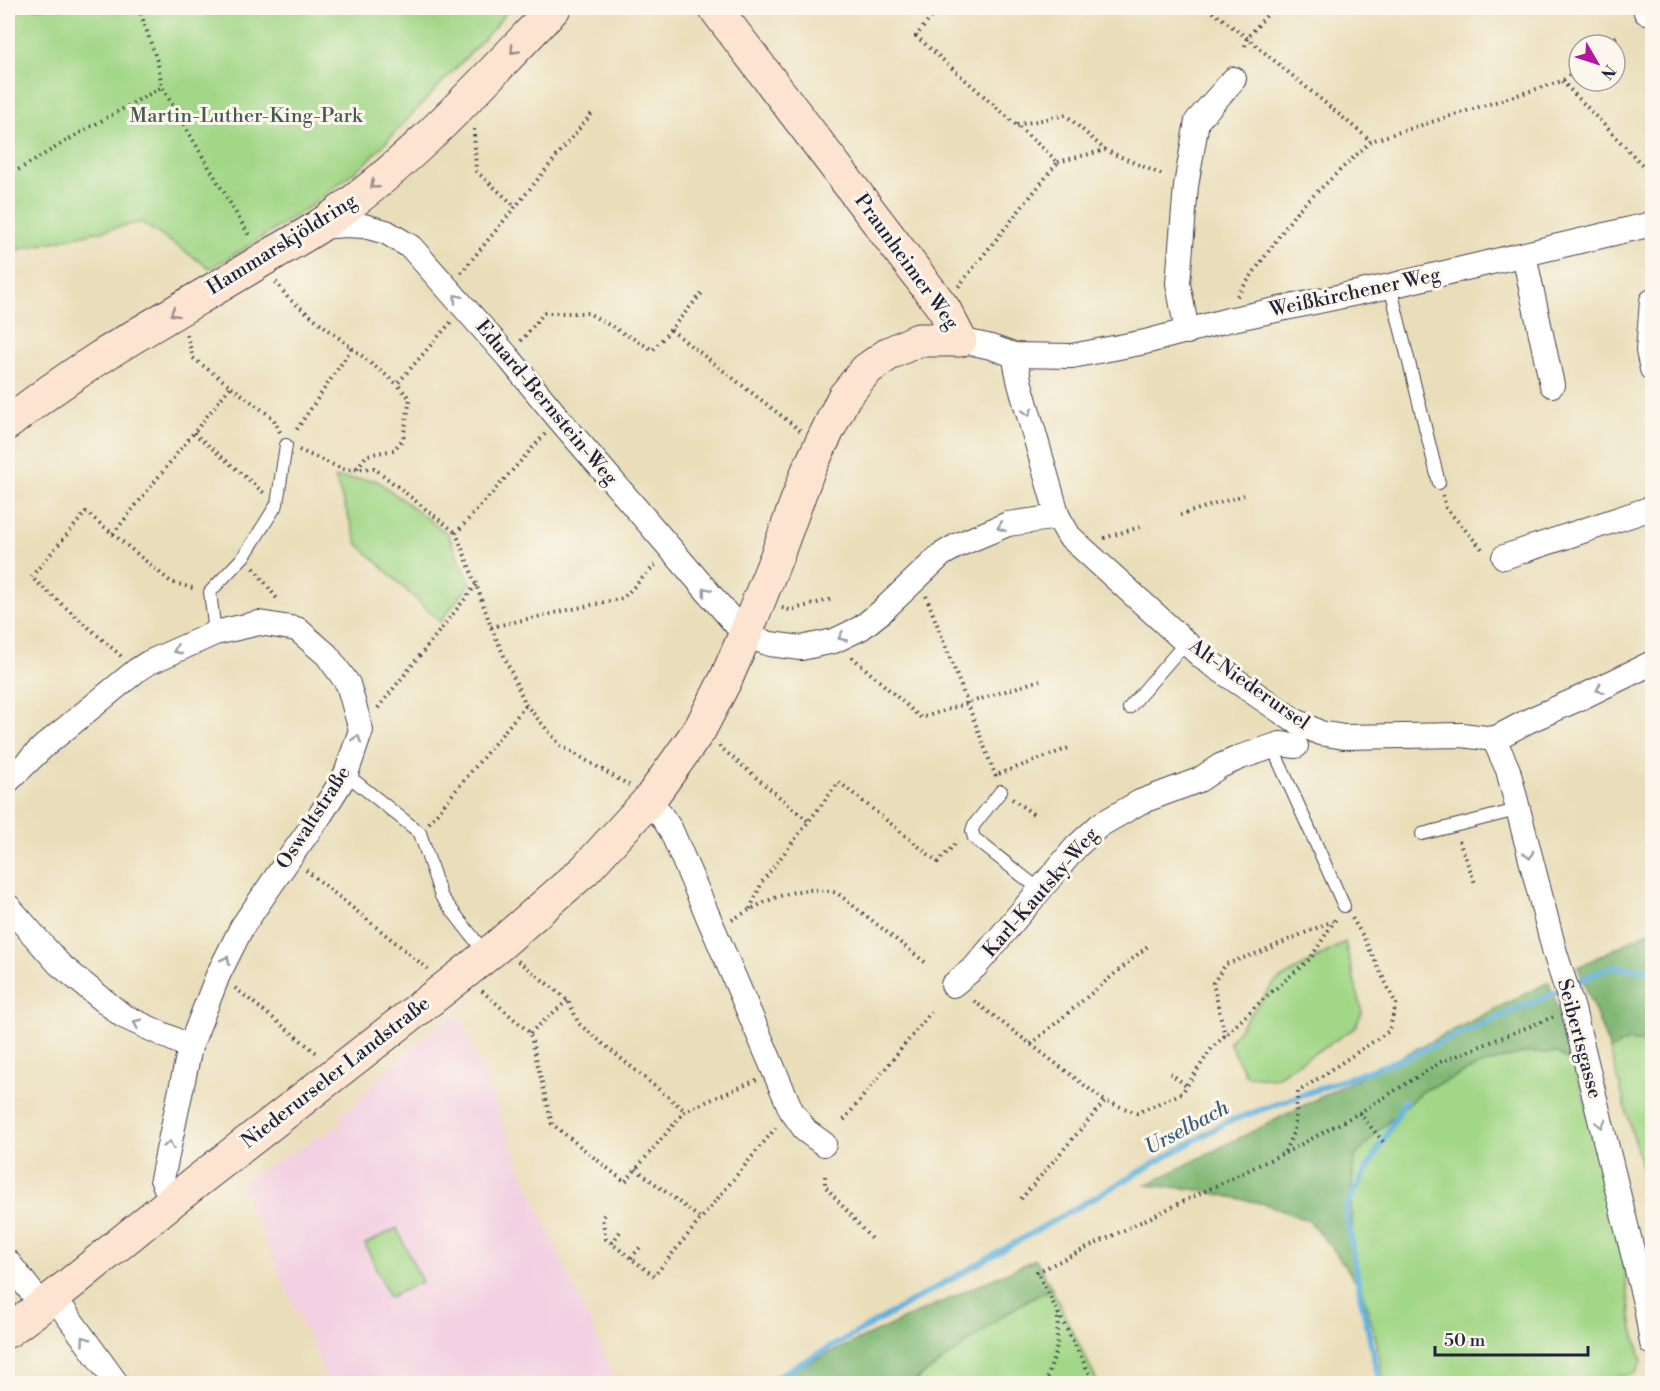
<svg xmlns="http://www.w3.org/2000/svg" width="1660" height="1391" viewBox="0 0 1660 1391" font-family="'Libre Bodoni',serif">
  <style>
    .built { fill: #f2cfe1 }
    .green { fill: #a2d787; stroke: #627c61; stroke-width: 1.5 }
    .forest { fill: #81b874; stroke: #526d58; stroke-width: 1.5 }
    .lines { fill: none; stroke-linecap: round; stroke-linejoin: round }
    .stream { stroke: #64b3de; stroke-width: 6 }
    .lane-casing { stroke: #403e4e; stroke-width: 14 }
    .street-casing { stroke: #403e4e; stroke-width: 26 }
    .secondary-casing { stroke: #403e4e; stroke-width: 35 }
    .path { stroke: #403e4e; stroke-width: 4; stroke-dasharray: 1.5 4.5; stroke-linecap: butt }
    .lane { stroke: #fff; stroke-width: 12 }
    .street { stroke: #fff; stroke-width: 24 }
    .secondary { stroke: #fde4d1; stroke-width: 33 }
    .oneway { stroke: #9a8d8e }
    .oneway2 { stroke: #9c9ca7 }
    .labels { text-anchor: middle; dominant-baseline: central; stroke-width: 6; stroke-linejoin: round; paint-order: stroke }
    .park-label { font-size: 20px; fill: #485852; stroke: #fbf7ec }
    .street-label { font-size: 20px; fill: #22223b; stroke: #fbf7ec }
    .water-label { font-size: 21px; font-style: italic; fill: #3c5c7c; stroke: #fbf7ec }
  </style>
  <rect width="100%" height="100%" fill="#fbf7ec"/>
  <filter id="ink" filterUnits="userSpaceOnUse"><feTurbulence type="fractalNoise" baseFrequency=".0167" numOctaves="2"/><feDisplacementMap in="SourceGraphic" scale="12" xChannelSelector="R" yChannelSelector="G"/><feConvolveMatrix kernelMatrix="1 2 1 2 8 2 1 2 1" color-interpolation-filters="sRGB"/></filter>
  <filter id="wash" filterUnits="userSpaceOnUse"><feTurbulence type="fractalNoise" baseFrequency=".008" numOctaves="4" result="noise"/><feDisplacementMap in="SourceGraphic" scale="24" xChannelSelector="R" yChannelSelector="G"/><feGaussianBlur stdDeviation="1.35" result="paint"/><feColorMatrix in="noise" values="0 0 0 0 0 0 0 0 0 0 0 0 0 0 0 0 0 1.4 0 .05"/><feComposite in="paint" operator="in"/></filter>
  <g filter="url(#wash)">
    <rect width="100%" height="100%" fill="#eadeba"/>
    <polygon class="built" points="458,1012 520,1166 617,1383 329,1383 239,1183 309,1143 318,1134 321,1137 344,1121 339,1115 350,1108 398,1058"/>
    <g class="green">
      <polygon points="8,8 510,8 492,30 367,162 309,207 241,251 210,268 141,222 8,252"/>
      <polygon points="335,478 376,480 448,534 470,584 440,622 358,544"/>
      <polygon points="1345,942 1362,1012 1355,1028 1275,1078 1246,1076 1229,1042 1275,982"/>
      <polygon points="1628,1041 1652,1043 1652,1229 1641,1165 1610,1050"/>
      <polygon points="1523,1053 1557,1053 1574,1065 1602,1160 1622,1253 1633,1329 1642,1361 1635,1373 1587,1384 1384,1383 1376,1339 1353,1259 1351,1197 1354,1158 1380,1129 1423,1091 1481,1065"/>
      <polygon points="397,1228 422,1282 389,1297 365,1244"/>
      <polygon points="1052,1289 1098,1383 911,1384 977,1336 1002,1316 1031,1298"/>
    </g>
    <g class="forest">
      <polygon points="1652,930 1652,1043 1628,1041 1610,1050 1578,967"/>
      <polygon points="1549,982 1574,1065 1557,1053 1523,1053 1481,1065 1423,1091 1380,1129 1354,1158 1351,1197 1353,1259 1362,1290 1331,1246 1309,1221 1265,1204 1193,1189 1146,1185"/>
      <polygon points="1036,1259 1052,1289 1031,1298 1002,1316 977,1336 911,1383 764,1383"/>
    </g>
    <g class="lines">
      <g class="stream">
        <polyline points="1570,985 1611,967 1652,971"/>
        <polyline points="764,1384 860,1331 1227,1122 1410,1056 1561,990"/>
        <polyline points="1380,1384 1360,1293 1346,1207 1405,1101"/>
      </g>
    </g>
  </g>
  <g filter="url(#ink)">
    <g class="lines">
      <defs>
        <g id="lane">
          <polyline points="1390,286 1439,483"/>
          <polyline points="215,633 210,592 245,555 277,504 286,445"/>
          <polyline points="1129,708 1186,642"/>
          <polyline points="1278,760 1344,906"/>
          <polyline points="346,774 420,833 441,896 485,953"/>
          <polyline points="1001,791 974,825 972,831 974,838 1039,889"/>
          <polyline points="1422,834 1517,810"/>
        </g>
        <g id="street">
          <polyline points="1646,12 1652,11"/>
          <polyline points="318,227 346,225 364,226 386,232 411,247 508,357 559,419 745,635 770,644 801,648 834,641 861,628 881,612 941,555 958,545 1008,524 1058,517"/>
          <polyline points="1524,255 1552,385"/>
          <polyline points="1652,301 1648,351 1652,369"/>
          <polyline points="1187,332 1178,283 1186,186 1197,121 1234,79"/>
          <polyline points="960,340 991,347 1014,355 1072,356 1145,342 1228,320 1390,286 1652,224"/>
          <polyline points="1014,355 1020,384 1058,517 1069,536 1203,658 1292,719 1320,733 1344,737 1462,735 1494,739 1530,720 1578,699 1652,663"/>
          <polyline points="1504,557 1652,508"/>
          <polyline points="1494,739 1508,770 1555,953 1573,1009 1646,1307 1652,1343"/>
          <polyline points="8,781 43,747 137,670 148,663 215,633 259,623 297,629 327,655 348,684 361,730 346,774 321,814 290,857 242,927 218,975 190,1047 162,1179 172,1201"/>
          <polyline points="650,799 671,830 791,1110 806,1131 824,1144"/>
          <polyline points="8,906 59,964 123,1016 190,1047"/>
          <polyline points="953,985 975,967 1076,847 1100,825 1140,802 1199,780 1220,766 1241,757 1280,744 1296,746"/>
          <polyline points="8,1262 42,1305"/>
          <polyline points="54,1297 117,1384"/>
        </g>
        <g id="secondary">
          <path d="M8,423C84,361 172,315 256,264C277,251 298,240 318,227C408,166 480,85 554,8"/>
          <polyline points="8,1331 54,1297 172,1201 463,974 498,946 585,870 650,799 700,729 726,679 745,635 776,558 808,471 844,397 866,370 890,353 918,340 960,340 944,309 715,8"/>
        </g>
      </defs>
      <use href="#lane" class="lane-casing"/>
      <use href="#street" class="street-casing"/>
      <use href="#secondary" class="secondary-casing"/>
      <g class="path">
        <polyline points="139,8 158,64 162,87 250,237"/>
        <polyline points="939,8 916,36 1058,162 958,287"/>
        <polyline points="1208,8 1247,38 1371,141"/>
        <polyline points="1606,45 1620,34"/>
        <polyline points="1245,46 1247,38 1273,8"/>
        <polyline points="1562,81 1652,175"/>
        <polyline points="1017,125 1066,115 1105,150"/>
        <polyline points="474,129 476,171 516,207"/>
        <polyline points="1058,162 1105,150 1165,176"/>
        <polyline points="8,176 83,131 162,87"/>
        <polyline points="461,273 593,112"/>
        <polyline points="276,282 288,298 352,348 295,432"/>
        <polyline points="1237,296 1297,211 1371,141 1562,81 1579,67"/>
        <polyline points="671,330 801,431"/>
        <polyline points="187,335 193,358 273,418 280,432"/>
        <polyline points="521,341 544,313 588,313 653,350 702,293"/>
        <polyline points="352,348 397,384 451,322"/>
        <polyline points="194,433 264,493"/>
        <polyline points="545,434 456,533 476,584 491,627 526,705 561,746 629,785"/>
        <polyline points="299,450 345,470 374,468 456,533"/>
        <polyline points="357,468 367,455 394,450 403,439 410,399 397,384"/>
        <polyline points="1443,495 1446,508 1484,551"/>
        <polyline points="1180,515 1244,495"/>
        <polyline points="113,534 171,582 196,589"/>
        <polyline points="1104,538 1143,526"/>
        <polyline points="254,568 278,600"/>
        <polyline points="926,596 996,777"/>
        <polyline points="782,608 790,610 833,599"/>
        <polyline points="491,627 623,598 656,564"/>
        <polyline points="121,656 31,577 86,512 113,534 231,386"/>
        <polyline points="852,657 921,718 1040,680"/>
        <polyline points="378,708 476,585"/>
        <polyline points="719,746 808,821"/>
        <polyline points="999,774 1069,748"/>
        <polyline points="1012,799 1033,814"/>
        <polyline points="429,823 526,705"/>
        <polyline points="1459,841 1475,883"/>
        <polyline points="306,870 428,969"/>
        <polyline points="750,909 762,882 839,782 938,862 958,841"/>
        <path d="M732,920C764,901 799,882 837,893L926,963"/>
        <polyline points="518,961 568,1000 579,1024 685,1111"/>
        <polyline points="235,988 318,1054"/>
        <polyline points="482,991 530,1033 552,1124 625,1182 685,1111 757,1080"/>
        <polyline points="974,1001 1105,1101 1137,1113 1182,1093 1212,1048 1260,1002 1310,959 1337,917"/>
        <polyline points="530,1033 568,1000"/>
        <polyline points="1225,1036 1213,983 1226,964 1260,952 1333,921"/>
        <polyline points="1031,1044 1149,945"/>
        <polyline points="1170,1073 1187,1086"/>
        <polyline points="1359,1113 1386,1145"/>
        <polyline points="844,1120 931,1012"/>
        <polyline points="1285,1153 1359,1113 1441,1062 1553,1017"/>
        <polyline points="636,1169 701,1219"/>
        <polyline points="825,1176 825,1186 873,1241"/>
        <polyline points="1021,1199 1105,1101"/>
        <polyline points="604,1215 602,1218 606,1239 654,1276 778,1125"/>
        <polyline points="612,1243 622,1229"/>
        <polyline points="631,1258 642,1245"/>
        <polyline points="1046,1384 1057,1346 1058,1313"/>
        <polyline points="1095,1384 1037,1272 1284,1153 1294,1131 1298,1092 1389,1031 1396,1004 1363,936 1352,918"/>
      </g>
      <use href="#lane" class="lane"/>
      <use href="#street" class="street"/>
      <use href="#secondary" class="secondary"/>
    </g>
    <defs><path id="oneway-chevron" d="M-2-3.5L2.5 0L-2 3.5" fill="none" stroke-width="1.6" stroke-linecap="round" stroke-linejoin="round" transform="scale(1.5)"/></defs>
    <g class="oneway">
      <use href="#oneway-chevron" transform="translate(514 50) rotate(133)"/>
      <use href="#oneway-chevron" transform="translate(374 185) rotate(141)"/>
      <use href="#oneway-chevron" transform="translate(174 313) rotate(149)"/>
    </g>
    <g class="oneway2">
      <use href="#oneway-chevron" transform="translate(457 298) rotate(-131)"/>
      <use href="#oneway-chevron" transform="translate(1028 412) rotate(74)"/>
      <use href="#oneway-chevron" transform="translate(1001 527) rotate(159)"/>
      <use href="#oneway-chevron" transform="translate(706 591) rotate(-130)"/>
      <use href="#oneway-chevron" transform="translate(842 637) rotate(155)"/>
      <use href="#oneway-chevron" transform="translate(177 650) rotate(156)"/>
      <use href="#oneway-chevron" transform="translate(1600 689) rotate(154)"/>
      <use href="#oneway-chevron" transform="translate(357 739) rotate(-73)"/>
      <use href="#oneway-chevron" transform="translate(1529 855) rotate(75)"/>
      <use href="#oneway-chevron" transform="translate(226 960) rotate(-63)"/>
      <use href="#oneway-chevron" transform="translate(137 1023) rotate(-155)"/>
      <use href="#oneway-chevron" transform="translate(1601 1124) rotate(76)"/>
      <use href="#oneway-chevron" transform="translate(169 1145) rotate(-78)"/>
      <use href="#oneway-chevron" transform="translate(85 1340) rotate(-126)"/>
    </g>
  </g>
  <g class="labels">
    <g class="park-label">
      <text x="246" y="116">Martin-Luther-King-Park</text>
    </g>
    <g class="street-label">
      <text transform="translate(282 245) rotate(-32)">Hammarskjöldring</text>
      <text transform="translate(906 262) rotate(54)">Praunheimer Weg</text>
      <text transform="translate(1355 293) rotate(-12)">Weißkirchener Weg</text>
      <text transform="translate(546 403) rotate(50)">Eduard-Bernstein-Weg</text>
      <text transform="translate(1249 685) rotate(35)">Alt-Niederursel</text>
      <text transform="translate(314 818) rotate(-57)">Oswaltstraße</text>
      <text transform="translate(1041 893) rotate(-49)">Karl-Kautsky-Weg</text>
      <text transform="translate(1579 1039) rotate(75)">Seibertsgasse</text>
      <text transform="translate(336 1073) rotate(-38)">Niederurseler Landstraße</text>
    </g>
    <g class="water-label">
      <text transform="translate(1187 1128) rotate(-28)">Urselbach</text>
    </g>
  </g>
  <rect width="1660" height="1391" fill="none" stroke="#fbf7ec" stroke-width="30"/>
  <g transform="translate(1597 63) rotate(129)"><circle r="28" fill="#fbf7ec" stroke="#a4a2a5" stroke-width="1.5"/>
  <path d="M0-4.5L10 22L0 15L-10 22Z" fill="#b5179e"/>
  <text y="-9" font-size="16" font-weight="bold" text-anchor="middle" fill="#22223b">N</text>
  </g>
  <path d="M1435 1346v9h153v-9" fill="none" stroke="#22223b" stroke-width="3"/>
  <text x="1444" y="1346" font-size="18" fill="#22223b" stroke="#fbf7ec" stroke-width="4.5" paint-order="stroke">50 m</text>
</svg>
